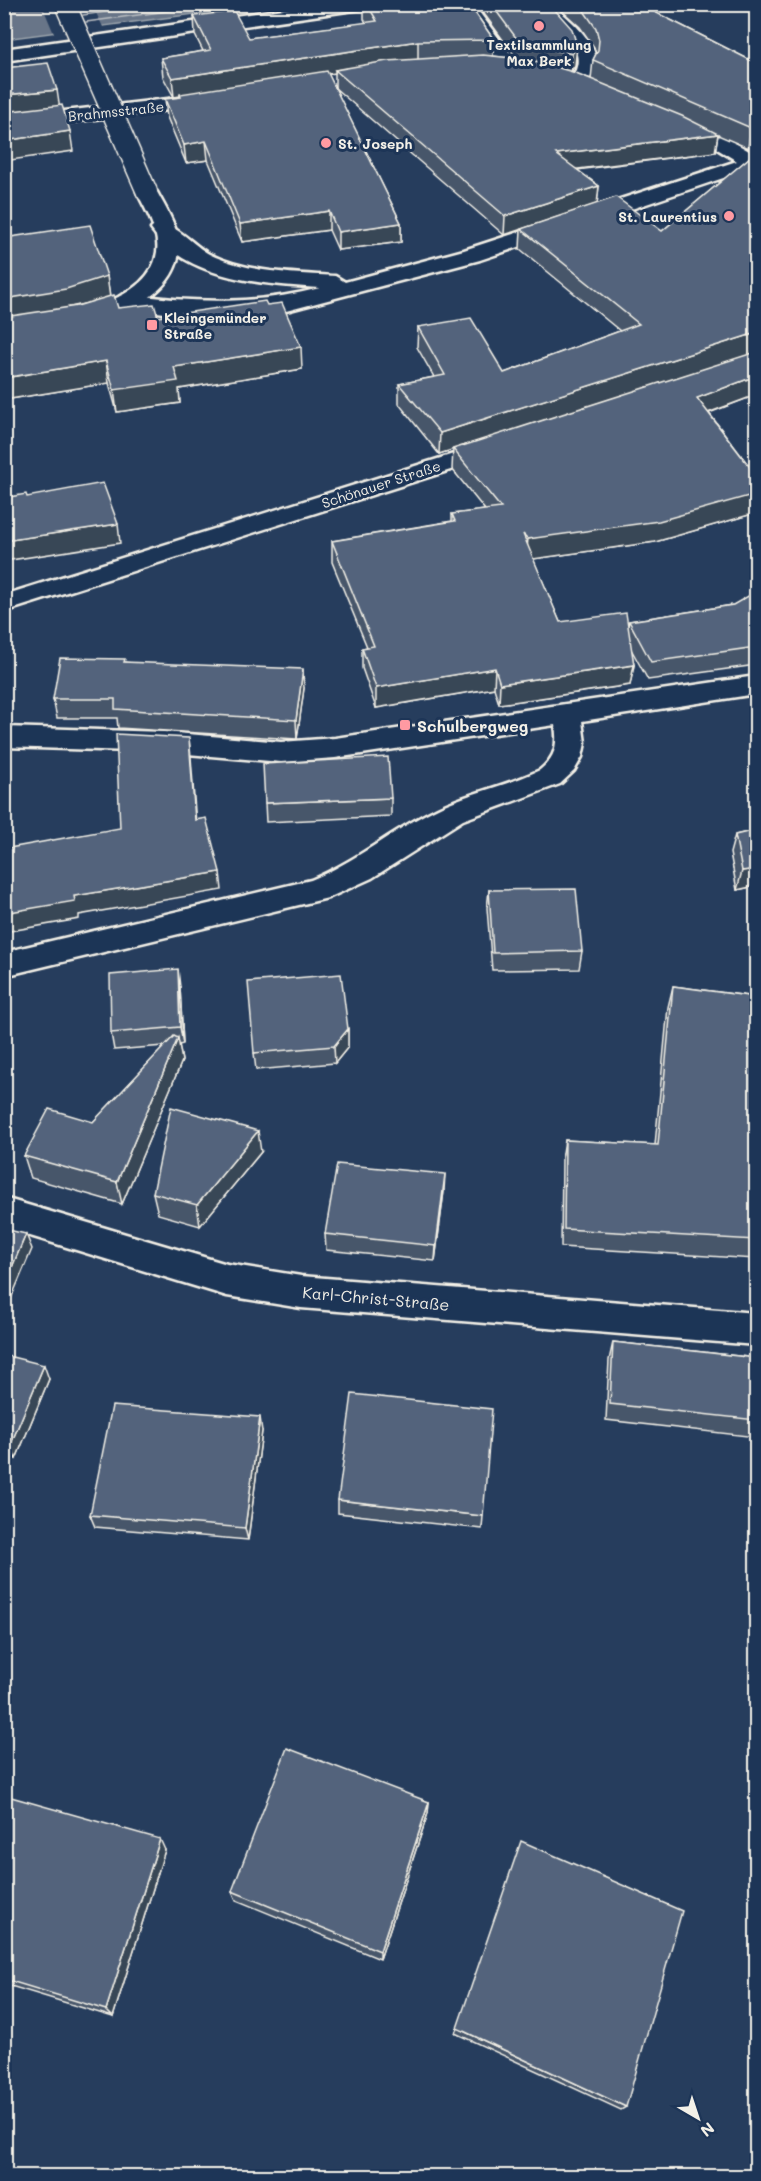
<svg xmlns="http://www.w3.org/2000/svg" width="761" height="2181" viewBox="0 0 761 2181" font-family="Mali,sans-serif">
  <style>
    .water { fill: #677588; stroke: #9fa7ae; stroke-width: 1.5 }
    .pier { fill: #263d5d }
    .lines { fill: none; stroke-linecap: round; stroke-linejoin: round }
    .shore { stroke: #bcbfc2; stroke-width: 1.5 }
    .minor-casing { stroke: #f4f1e8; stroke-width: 5 }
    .tertiary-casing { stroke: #f4f1e8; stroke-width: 5 }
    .secondary-casing { stroke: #f4f1e8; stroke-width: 5 }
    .minor { fill: #1d3557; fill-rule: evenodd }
    .tertiary { fill: #1d3557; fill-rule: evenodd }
    .secondary { fill: #1d3557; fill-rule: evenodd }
    .tertiary-bridge-casing { stroke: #f4f1e8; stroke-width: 23; stroke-linecap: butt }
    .tertiary-bridge { stroke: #1d3557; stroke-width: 20 }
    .wall { fill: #47566a; stroke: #f4f1e8; stroke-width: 1.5; fill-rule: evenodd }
    .shaded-wall { fill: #394656; stroke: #f4f1e8; stroke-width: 1.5 }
    .building { fill: #52647b; stroke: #f4f1e8; stroke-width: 1.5 }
    .poi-dot { fill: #ff9aa2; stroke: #1d3557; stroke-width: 2 }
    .labels { text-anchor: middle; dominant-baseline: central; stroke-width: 6; stroke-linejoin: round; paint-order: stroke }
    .far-poi-label { font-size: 14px; font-weight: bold; fill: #f4f1e8; stroke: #1d3557; text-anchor: start }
    .far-street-label { font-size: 14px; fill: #f4f1e8; stroke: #1d3557 }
    .poi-label { font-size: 16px; font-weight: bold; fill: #f4f1e8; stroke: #1d3557; text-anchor: start }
    .street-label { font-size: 16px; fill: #f4f1e8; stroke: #1d3557 }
  </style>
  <rect width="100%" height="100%" fill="#263d5d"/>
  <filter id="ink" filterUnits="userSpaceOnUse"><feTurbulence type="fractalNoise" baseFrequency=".0167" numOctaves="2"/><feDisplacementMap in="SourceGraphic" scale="12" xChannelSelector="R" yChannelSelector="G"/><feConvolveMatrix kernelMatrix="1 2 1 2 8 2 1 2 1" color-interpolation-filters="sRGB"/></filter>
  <g filter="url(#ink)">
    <polygon class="water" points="4,5 263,5 5,39"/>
    <polygon class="pier" points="42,5 92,5 104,29 55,36"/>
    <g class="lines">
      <g class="shore">
        <polyline points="83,15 164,4"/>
        <polyline points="86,22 220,4"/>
      </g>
      <defs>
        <g id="minor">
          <polygon points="459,4 473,4 521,68 519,72 505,72 460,11"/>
          <path d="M531,4H551C569,19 611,51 591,77C586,83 583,86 576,88L566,82C569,78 574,74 576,70C588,43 544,21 531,4Z"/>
          <polygon points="211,94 218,96 221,100 218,104 4,130 4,118"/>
          <path d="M676,117L723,136L756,155V167L480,260L286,311L248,315H179L128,308L120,306L117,301L120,296L128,294C193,303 256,305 320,288C264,284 187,280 151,229L155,225C174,220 192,245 209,254C248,273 292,273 335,276L345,282L464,250L737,161L709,144L669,127L666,123Z"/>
          <polygon points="495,441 504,443 507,448 504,453 4,612 4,595"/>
          <path d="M756,676V694L582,721L585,743L582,757L574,771L560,784L463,820L372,878L328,898L4,976V952L311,880C355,862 390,832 432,811C466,793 505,787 540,770C556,757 558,744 555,725L335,758L281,762L164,752L4,747V727L164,732L281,742L335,738Z"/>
          <polygon points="4,1198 227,1264 301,1276 756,1313 756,1345 301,1308 227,1296 4,1228"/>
        </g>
        <path id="tertiary" d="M147,186L154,188L157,192C166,209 181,232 179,252C170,319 57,331 4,338V324C49,318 149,308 157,252C160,232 145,209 137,192L140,188Z"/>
        <polygon id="secondary" points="319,4 370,4 361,9 4,61 4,49"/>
      </defs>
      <use href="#minor" class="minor-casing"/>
      <use href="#tertiary" class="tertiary-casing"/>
      <use href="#secondary" class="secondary-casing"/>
      <use href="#minor" class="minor"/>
      <use href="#tertiary" class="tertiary"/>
      <use href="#secondary" class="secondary"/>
      <defs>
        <polyline id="tertiary-bridge" points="65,4 147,192"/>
      </defs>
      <use href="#tertiary-bridge" class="tertiary-bridge-casing"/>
      <use href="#tertiary-bridge" class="tertiary-bridge"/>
    </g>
    <g class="wall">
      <path d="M364,4H469L494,40L493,56L517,59L482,11V4H548L577,46L575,65L571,72L591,79L593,60L596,54L594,47L580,27L558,7V4H639L756,63V147L748,148L718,135L715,152L577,170L599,186L597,204L662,231L756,152V395L709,413L756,475V513L655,542L533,559L560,622L628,626L629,621L733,605L756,597V665L648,680L631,649L634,665L630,685L499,704L494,688L376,708L362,668V648L367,647L332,562V541L452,521V514L485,510L452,469L453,449L439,454L399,404V384L434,377L417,347L418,327L504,373L620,331L520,249L521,229L504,235L335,88L401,223V242L338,250L329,230L242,242L208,160L186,163L167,117L165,99L180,96L174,97L163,77L161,58L203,51L195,35L194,16L249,38L366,23L364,19ZM335,72V88L328,74Z"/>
      <polygon points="107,276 110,296 118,308 158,317 267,305 302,369 179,389 180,403 117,412 109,383 4,400"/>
      <polygon points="125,662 304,688 297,739 118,728 117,718 57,718 53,699"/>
      <polygon points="391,798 391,816 266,822 265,803"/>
      <polygon points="756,830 756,889 755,886 737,890 730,853 735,835"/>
      <polygon points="489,890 582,951 579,969 492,970 487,908"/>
      <polygon points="673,986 756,997 756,1259 561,1247 562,1159 565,1140 655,1145 668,1007"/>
      <polygon points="180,987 183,1044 179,1045 182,1061 122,1204 31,1178 24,1156 93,1122 165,1046 114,1050 111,1033"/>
      <polygon points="348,1029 348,1047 335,1063 256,1070 254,1053"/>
      <polygon points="261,1152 200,1226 158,1214 153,1193"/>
      <polygon points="444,1191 435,1261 326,1250 325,1234"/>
      <polygon points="613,1342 756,1358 756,1437 606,1420 609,1360"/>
      <polygon points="4,1355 49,1379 16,1459 4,1456"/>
      <polygon points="262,1431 248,1540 95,1527 90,1515"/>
      <polygon points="338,1500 483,1516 482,1529 338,1513"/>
      <polygon points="4,1795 165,1850 113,2017 4,1984"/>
      <polygon points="429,1802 428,1813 380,1959 236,1900 232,1891"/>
      <polygon points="457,2028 626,2107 621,2110 455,2033"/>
    </g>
    <g class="shaded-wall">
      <polygon points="418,41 418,60 335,70 335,73 181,96 180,94 180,96 174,97 172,78"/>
      <polygon points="577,46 575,65 571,72 572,54"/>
      <polygon points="57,90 60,110 4,116 4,95"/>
      <polygon points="751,128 756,128 756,147 748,148"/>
      <polygon points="70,131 73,151 4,161 4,141"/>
      <polygon points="718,134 715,152 554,172 556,154"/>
      <polygon points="206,141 208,160 186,163 184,145"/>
      <polygon points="599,186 597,204 504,235 505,216"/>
      <polygon points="329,211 329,230 242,242 240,224"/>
      <polygon points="401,223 401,242 338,250 338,232"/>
      <polygon points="107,276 110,298 4,322 4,299"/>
      <polygon points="756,333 756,347 755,353 439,454 440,433"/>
      <polygon points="301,347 302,369 179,389 180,403 117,412 114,390 174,367"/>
      <polygon points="106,361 109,383 4,400 4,378"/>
      <polygon points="756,376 756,395 694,418 697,398"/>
      <polygon points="756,494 756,513 655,542 526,560 528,539"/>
      <polygon points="118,524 120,543 4,561 4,541"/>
      <polygon points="634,665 630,685 499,704 500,684"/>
      <polygon points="495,668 494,688 376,708 376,688"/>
      <polygon points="303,669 304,688 297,739 296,720"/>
      <polygon points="189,738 191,757 197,838 195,820"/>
      <polygon points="756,869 756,882 755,886 737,890 742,871"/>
      <polygon points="220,872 222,890 79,915 79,919 4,932 4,913 74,896"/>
      <polygon points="178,969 180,987 183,1044 180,1027"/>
      <polygon points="348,1029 348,1047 335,1063 334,1046"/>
      <polygon points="178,1038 182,1061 122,1204 117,1182"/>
      <polygon points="258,1131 261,1152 200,1226 197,1205"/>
      <polygon points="445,1174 444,1191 435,1261 436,1246"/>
      <polygon points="26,1234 32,1249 4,1315 4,1286"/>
      <polygon points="44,1365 49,1379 16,1459 10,1446"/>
      <polygon points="260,1417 262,1431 248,1540 245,1528"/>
      <polygon points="429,1802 428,1813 380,1959 380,1951"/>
      <polygon points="160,1839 165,1850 113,2017 106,2010"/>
    </g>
    <g class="building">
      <polygon points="367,4 469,4 494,40 418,41 172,78 161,58 211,50 194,16 234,11 249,38 377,21"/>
      <polygon points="491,4 548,4 556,11 572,29 577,46 572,54 520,43"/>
      <polygon points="578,4 639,4 756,63 756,128 751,128 593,60 598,50 599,40 596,28 582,8"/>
      <polygon points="483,55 532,60 576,73 682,116 718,134 556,154 599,186 505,216 335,70 387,61"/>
      <polygon points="48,63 57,90 4,95 4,68"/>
      <polygon points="327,71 401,223 338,232 329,211 240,224 206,141 184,145 165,99 181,97 180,94"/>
      <polygon points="62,105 70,131 4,141 4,112"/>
      <polygon points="756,152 756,333 440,433 399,384 445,375 418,327 471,318 504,373 639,324 521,229 616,197 662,231"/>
      <polygon points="90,225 107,276 66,289 4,299 4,238"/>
      <polygon points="114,295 118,308 154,304 158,317 265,301 267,305 282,303 301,347 174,367 178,381 114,390 106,361 4,378 4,317 77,306"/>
      <polygon points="756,352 756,376 697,398 756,475 756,494 659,521 528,539 523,534 560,622 626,613 634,665 500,684 495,668 376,688 362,648 374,646 332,541 455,521 452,514 501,508 453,449"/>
      <polygon points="103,483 118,524 4,541 4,498 26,494 27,497"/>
      <polygon points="750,595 756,597 756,647 651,662 629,621 733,605"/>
      <polygon points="60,658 125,659 124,662 303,669 296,720 115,709 115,699 53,699"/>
      <polygon points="116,734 189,738 195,820 206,818 220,872 74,896 75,901 4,913 4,849 120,828"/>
      <polygon points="388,757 391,798 265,803 263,764"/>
      <polygon points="756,830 756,869 742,871 735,835"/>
      <polygon points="576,889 582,951 493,953 489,890"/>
      <polygon points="178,969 180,1027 111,1033 110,975"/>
      <polygon points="341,974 348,1029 334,1046 254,1053 248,982"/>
      <polygon points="673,986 756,997 756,1240 564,1229 565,1140 658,1145"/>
      <polygon points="174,1036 178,1038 117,1182 24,1156 49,1109 93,1122"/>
      <polygon points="171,1107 258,1131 197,1205 153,1193"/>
      <polygon points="337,1164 445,1174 436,1246 325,1234"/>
      <polygon points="4,1229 26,1234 4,1286"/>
      <polygon points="613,1342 756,1358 756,1420 610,1404"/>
      <polygon points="4,1355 44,1365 10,1446 4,1445"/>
      <polygon points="352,1394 492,1409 483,1516 338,1500"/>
      <polygon points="112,1406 260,1417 245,1528 90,1515"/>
      <polygon points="287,1748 429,1802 380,1951 232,1891"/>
      <polygon points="4,1795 160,1839 106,2010 4,1979"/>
      <polygon points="521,1841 682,1911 626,2107 457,2028"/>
    </g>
  </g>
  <g class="poi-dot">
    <circle cx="539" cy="26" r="6"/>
    <circle cx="326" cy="143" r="6"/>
    <circle cx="729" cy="216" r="6"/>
    <rect x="146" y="319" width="12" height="12" rx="3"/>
    <rect x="399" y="719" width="12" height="12" rx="3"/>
  </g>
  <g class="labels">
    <g class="far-poi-label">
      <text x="539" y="44" text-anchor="middle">Textilsammlung<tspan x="539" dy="16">Max Berk</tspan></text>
      <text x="338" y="143">St. Joseph</text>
      <text x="717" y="216" text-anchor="end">St. Laurentius</text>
      <text x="164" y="317">Kleingemünder<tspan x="164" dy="16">Straße</tspan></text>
    </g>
    <g class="far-street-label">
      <text transform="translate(116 111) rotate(-6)">Brahmsstraße</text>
      <text transform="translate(381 484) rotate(-18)">Schönauer Straße</text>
    </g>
    <g class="poi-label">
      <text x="417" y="725">Schulbergweg</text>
    </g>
    <g class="street-label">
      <text transform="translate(376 1298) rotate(5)">Karl-Christ-Straße</text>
    </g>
  </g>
  <rect width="761" height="2181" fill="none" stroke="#1d3557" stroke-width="24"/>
  <rect x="12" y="12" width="737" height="2157" fill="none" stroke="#f4f1e8" stroke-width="2" filter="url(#ink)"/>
  <g transform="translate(698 2118) rotate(141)" stroke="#1d3557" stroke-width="4.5" paint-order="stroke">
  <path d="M0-4.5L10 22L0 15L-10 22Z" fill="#f4f1e8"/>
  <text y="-9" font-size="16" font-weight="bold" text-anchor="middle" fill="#f4f1e8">N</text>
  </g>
</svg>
